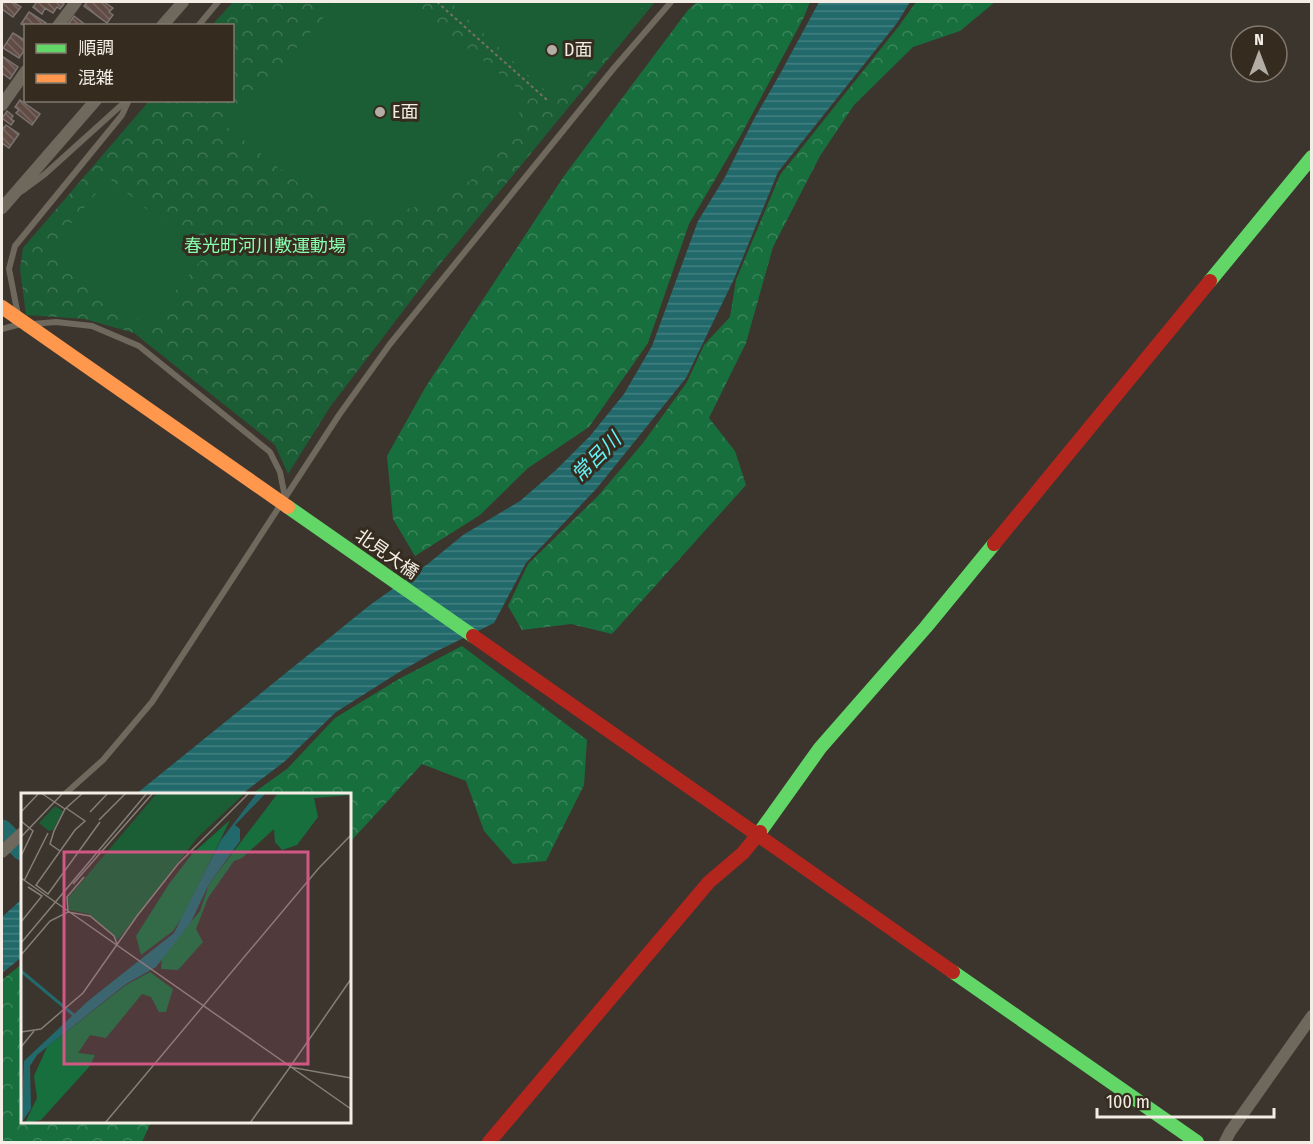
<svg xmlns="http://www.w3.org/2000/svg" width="1313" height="1144" viewBox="0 0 1313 1144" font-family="'Fira Sans Condensed','Noto Sans JP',sans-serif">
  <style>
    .forest { fill: url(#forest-crowns) }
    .park { fill: url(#park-crowns) }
    .garden { fill: #1b5e36 }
    .water { fill: url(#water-rules) }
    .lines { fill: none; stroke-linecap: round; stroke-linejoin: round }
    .river { stroke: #22696b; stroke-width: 21 }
    .building { fill: url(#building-back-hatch); stroke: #7a736f; stroke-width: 1.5 }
    .path { stroke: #767068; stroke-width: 2; stroke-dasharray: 3 3; stroke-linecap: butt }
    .lane { stroke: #6e685d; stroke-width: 6 }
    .street { stroke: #6e685d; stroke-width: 12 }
    .fast { stroke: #63d668; stroke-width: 14 }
    .jam { stroke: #b3261e; stroke-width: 14 }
    .fast-bridge { stroke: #63d668; stroke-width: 14 }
    .slow-bridge { stroke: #ff974d; stroke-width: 14 }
    .jam-bridge { stroke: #b3261e; stroke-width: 14 }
    .poi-dot { fill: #b3ada5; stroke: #352c1f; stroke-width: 2 }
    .labels { text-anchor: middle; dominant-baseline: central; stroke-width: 6; stroke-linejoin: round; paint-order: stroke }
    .poi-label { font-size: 18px; fill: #f3ede5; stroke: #352c1f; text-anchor: start }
    .park-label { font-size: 18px; fill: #88feaf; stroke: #352c1f }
    .street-label { font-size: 18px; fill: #f3ede5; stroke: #352c1f }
    .water-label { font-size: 20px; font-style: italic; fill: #64f3f9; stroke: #352c1f }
    .inset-river { fill: none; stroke: #22696b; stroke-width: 3 }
    .inset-road { fill: none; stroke: #857f77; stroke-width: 1.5 }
    .view { fill: #d15884; fill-opacity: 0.15; stroke: #d15884; stroke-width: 3 }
    .inset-edge { fill: none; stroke: #f3ede5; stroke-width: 3 }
  </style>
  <defs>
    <pattern id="forest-crowns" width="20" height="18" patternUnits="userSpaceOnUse" patternTransform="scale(1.5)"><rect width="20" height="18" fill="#186f3e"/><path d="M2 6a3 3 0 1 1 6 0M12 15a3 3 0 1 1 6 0" fill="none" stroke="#3a845a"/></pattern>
    <pattern id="park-crowns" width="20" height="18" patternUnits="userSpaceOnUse" patternTransform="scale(1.5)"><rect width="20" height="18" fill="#1b5e36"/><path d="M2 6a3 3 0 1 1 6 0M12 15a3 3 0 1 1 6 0" fill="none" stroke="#3d7553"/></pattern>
    <pattern id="water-rules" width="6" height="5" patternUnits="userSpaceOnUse" patternTransform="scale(1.5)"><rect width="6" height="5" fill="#22696b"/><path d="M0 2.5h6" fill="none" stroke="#437f80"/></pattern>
    <pattern id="building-back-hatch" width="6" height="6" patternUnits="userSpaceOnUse" patternTransform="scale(1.5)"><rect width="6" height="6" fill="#604c45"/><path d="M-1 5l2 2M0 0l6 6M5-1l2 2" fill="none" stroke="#776660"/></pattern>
  </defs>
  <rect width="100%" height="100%" fill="#3b352e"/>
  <g class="forest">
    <polygon points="697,2 810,2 804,17 741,135 689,224 648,343 589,427 528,468 480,515 415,556 393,519 387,456 425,388 564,176 688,10"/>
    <polygon points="916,2 995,2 960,31 913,47 854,105 820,156 773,247 746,343 709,418 735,451 746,485 612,634 571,624 522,630 508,606 528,564 598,496 643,443 687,382 704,345 730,317 736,280 780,175 899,26"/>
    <polygon points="462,646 587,740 584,785 546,861 513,864 484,831 466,781 422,764 350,842 350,794 252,794 287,769 335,718 399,679"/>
    <polygon points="22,964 22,1122 151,1122 142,1142 2,1142 2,980"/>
  </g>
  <polygon class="park" points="233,2 655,2 422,286 330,407 288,474 275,445 134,333 85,319 26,315 20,269 23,248 149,101 232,100 232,26 212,25"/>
  <g class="garden">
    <polygon points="337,2 411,2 528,97 504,140 470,181 430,204 388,213 339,215 227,127"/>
    <polygon points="456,2 647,2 563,94 549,94 454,6"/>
    <polygon points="109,178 204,257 146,326 52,246"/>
  </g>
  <g class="water">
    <polygon points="819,2 910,2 897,23 778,172 734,279 686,378 597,488 526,563 494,623 433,653 401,671 336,712 284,762 242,794 136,794 370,605 429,563 463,535 520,501 556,470 590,436 624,394 652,346 698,221 725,177 754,119 780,74"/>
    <polygon points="22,899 22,957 2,973 2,917"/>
  </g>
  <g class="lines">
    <polyline class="river" points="2,830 22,850"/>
  </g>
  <g class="building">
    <polygon points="2,2 13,2 21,7 13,17 2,9"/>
    <polygon points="37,2 60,2 64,4 60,9 57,7 53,13 45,8 42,14 33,7"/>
    <polygon points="87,2 104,2 113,8 109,12 113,15 107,23 84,6"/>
    <polygon points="29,12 46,23 44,26 26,26 21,24"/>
    <polygon points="74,16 87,26 67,26"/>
    <polygon points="13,33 26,41 26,48 19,58 3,48"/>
    <polygon points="2,56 18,67 10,79 2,73"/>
    <polygon points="20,100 40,114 32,125 16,113 19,110 15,107"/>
    <polygon points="7,111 13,116 11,119 14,121 11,125 2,118"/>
    <polygon points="6,125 19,134 9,148 2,143 2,126 4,128"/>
  </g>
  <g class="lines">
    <polyline class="path" points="437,2 547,100"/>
    <g class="lane">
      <polyline points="198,26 218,2"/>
      <polyline points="22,191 45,174 127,100"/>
      <polyline points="18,315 9,269 15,246 122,115 129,100"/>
      <polyline points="32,324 56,322 92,326 139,346 270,452 280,472 285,497"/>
      <polyline points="2,329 21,324"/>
      <polyline points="65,794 103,760 152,702 339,415 390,344 614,68 671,2"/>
    </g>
    <g class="street">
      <polyline points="58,26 76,2"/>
      <polyline points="162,26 183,2"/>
      <polyline points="2,105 26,71"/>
      <polyline points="2,208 96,100"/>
      <polyline points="2,852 22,833"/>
      <polyline points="1225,1142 1230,1132 1312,1016"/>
    </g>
    <g class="fast">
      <polyline points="1210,281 1312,157"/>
      <polyline points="760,832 820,748 926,627 994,544"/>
      <polyline points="953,972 1197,1142"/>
    </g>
    <g class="jam">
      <polyline points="994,544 1210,281"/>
      <polyline points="752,831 953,972"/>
      <polyline points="489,1142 709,882 743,853 760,832"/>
    </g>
    <polyline class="fast-bridge" points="288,507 473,636"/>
    <polyline class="slow-bridge" points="2,307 288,507"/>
    <polyline class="jam-bridge" points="473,636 752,831"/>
  </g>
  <g class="poi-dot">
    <circle cx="552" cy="50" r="6"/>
    <circle cx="380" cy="112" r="6"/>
  </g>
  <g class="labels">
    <g class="poi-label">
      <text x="564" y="50">D面</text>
      <text x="392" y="112">E面</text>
    </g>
    <g class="park-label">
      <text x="265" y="246">春光町河川敷運動場</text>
    </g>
    <g class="street-label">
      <text transform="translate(387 554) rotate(35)">北見大橋</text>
    </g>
    <g class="water-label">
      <text transform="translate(596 457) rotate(-45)">常呂川</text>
    </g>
  </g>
  <g transform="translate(21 793)">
    <rect width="330" height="330" fill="#3b352e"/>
    <path d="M257,0H330V2L293,5L297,24L276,52L261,57L254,49L253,36L221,65L213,68L187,105L175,136L182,149L157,177L140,176L141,164L179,118L188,91ZM209,27L163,122L152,138L120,162L115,143L148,91L171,61ZM129,179L152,196L145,219H138L130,204L121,201L85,245L69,242L57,260L74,262L68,274L20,327L4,330L16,305L13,283L26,254L105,192Z" fill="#186f3e"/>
    <path d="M136,0H224L176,45L97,147L68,121L48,117L47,105ZM34,13L42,18L32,37L28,38L18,30Z" fill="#1b5e36"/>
    <path d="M150,0H198L178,20L166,17L148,3ZM129,14L150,30L144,42L136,46L123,45L114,34ZM143,45L155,48L164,58L148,76L127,60L135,49ZM111,52L141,77L130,92L106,99L85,82ZM63,92L81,107L70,119L53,104Z" fill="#1b5e36"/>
    <path d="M236,0H245L214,32L219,36V48L188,91L170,129L135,174L105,191L16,262L9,273L10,316L0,330L3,268L67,208L153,140L200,47Z" fill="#22696b"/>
    <path class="inset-river" d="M0,178L55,224"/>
    <path class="inset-road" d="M20,0L44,16M45,15L64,28L54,37L15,92L27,101L79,29M0,19L18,0M69,19L87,0M78,27L105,0M0,28L12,38L0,63M0,44L42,0M39,58L29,51L33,38L44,16L62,0M0,85L330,316M3,88L27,40M52,91L132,0M47,118L46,104L63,84M0,129L21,103L7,94M0,150L126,0M0,162L29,128L47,119L69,123L93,143L96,151M0,239L20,236L62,200L116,123L157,71L228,0M0,254L13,238M269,274L330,186M84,330L297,76L330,42M229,330L269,274L330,285"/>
    <path class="view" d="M43,59H287V271H43Z"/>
    <rect width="330" height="330" class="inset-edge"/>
  </g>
  <rect width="1313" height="1144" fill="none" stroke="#f3ede5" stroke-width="6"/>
  <rect x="24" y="24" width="210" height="78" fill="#352c1f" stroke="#81796e" stroke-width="1.5"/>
  <rect x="36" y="44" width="30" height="9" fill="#63d668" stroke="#81796e" stroke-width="1.5"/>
  <text x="78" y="54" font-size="18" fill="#f3ede5">順調</text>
  <rect x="36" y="74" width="30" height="9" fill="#ff974d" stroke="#81796e" stroke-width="1.5"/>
  <text x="78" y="84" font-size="18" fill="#f3ede5">混雑</text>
  <g transform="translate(1259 54)"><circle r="28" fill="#352c1f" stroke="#81796e" stroke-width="1.5"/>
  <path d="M0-4.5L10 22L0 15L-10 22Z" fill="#b3ada5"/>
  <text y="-9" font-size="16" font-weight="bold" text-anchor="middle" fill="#f3ede5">N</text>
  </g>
  <path d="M1097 1108v9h177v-9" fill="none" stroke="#f3ede5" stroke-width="3"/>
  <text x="1106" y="1108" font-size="18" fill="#f3ede5" stroke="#352c1f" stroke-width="4.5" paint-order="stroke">100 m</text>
</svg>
